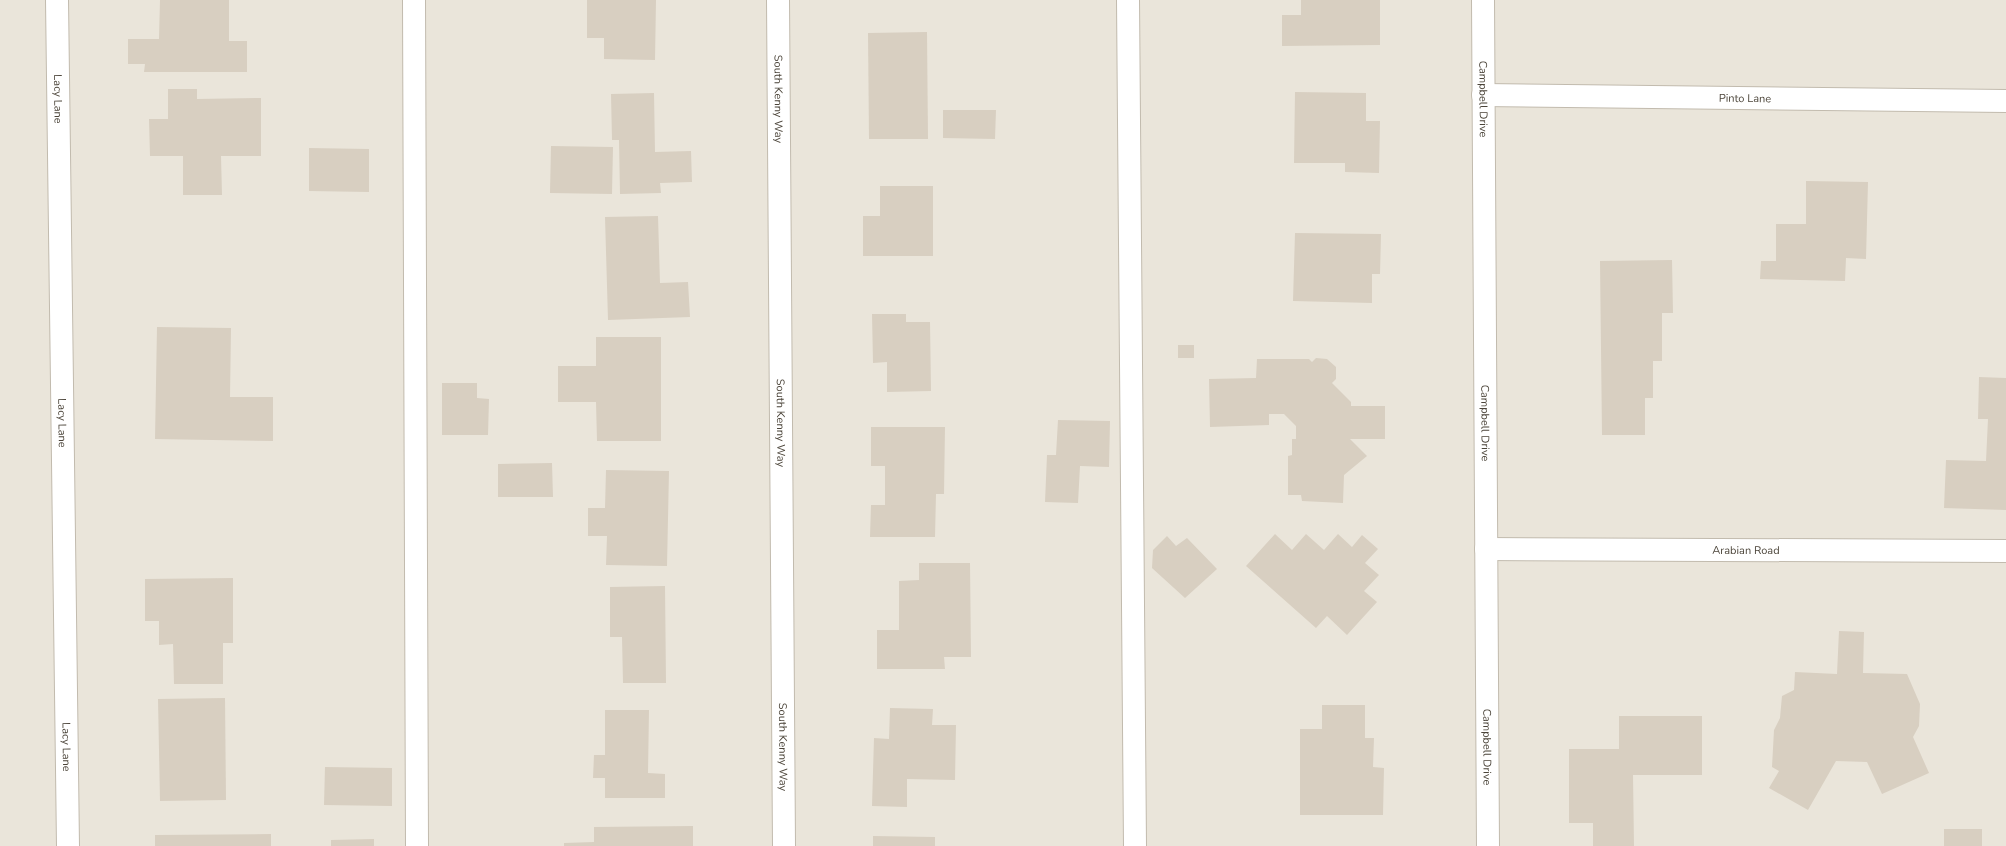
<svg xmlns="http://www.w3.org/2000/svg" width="2006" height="846" viewBox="0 0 2006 846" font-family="'Nunito Sans',sans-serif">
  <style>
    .residential { fill: #eae5da }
    .building { fill: #d8cfc1 }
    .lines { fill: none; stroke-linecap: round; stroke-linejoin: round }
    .minor-casing { stroke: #c2bbae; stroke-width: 24 }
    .minor { stroke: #fff; stroke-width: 22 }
    .labels { text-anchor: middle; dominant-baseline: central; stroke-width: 3; stroke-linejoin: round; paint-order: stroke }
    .street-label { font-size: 11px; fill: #4b4439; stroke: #fff }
  </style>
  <rect width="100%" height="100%" fill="#f6f3ec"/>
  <rect class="residential" x="0" y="0" width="2006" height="846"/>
  <g class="building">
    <polygon points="160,0 229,0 229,41 247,41 247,72 144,72 145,64 128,64 128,39 159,39"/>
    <polygon points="587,0 656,0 655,60 604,59 604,38 587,38"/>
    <polygon points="1301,0 1380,0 1380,45 1282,46 1282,15 1301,15"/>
    <polygon points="927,32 928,139 869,139 868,33"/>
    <polygon points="168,89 197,89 197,99 261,98 261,156 221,156 222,195 183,195 183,156 150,156 149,119 168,119"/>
    <polygon points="1295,92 1366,93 1366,121 1380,121 1379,173 1345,172 1345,163 1294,163"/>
    <polygon points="654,93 655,152 691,151 692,182 660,183 661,193 620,194 619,140 612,140 611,94"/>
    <polygon points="943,110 996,110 995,139 943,138"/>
    <polygon points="551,146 613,147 612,194 550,193"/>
    <polygon points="309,148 369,149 369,192 309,191"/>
    <polygon points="1806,181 1868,182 1866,259 1846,258 1845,281 1760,279 1761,261 1776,261 1776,224 1806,224"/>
    <polygon points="880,186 933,186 933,256 863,256 863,216 880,216"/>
    <polygon points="658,216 660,283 688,282 690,317 608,320 605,217"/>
    <polygon points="1295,233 1381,234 1380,274 1372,274 1372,303 1293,301"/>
    <polygon points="1672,260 1673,313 1662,313 1662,361 1653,361 1653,398 1645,398 1645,435 1602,435 1600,261"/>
    <polygon points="872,314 906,314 906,322 930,322 931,391 887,392 887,362 873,363"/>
    <polygon points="157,327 231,328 230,397 273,397 273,441 155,439"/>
    <polygon points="596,337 661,337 661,441 597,441 596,402 558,402 558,366 596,366"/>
    <rect x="1178" y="345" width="16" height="13"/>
    <polygon points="1316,358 1327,359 1336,367 1336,379 1332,383 1351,402 1351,406 1385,406 1385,439 1350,439 1367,456 1344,475 1343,503 1302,501 1301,495 1288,495 1288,456 1292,455 1292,439 1296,439 1296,426 1284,414 1269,414 1269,425 1210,427 1209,379 1256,378 1257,359 1309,359 1312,362"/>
    <polygon points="1979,377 2006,378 2006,510 1944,508 1946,460 1986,461 1988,419 1978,419"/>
    <polygon points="442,383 477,383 477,398 489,399 488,435 442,435"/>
    <polygon points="1058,420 1110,421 1109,467 1080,466 1078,503 1045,502 1047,455 1056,455"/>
    <polygon points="871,427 945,427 944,494 936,494 935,537 870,537 871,505 885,505 885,466 871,466"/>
    <polygon points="552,463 553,497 498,497 498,464"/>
    <polygon points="606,470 669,471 667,566 606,565 607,536 588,536 588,508 605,508"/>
    <polygon points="1275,534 1292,550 1306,534 1324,550 1338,534 1352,547 1362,535 1378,549 1365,563 1379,575 1364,591 1377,602 1347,635 1327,616 1316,628 1246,566"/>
    <polygon points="1167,536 1176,546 1187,538 1217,569 1185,598 1152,568 1153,550"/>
    <polygon points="919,563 970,563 971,657 944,657 945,669 877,669 877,630 899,630 899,581 919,580"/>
    <polygon points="233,578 233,643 223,643 223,684 174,684 173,644 159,645 159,621 145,621 145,579"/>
    <polygon points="665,586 666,683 623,683 622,637 610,637 610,587"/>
    <polygon points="1839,631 1864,632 1863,673 1907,674 1920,704 1919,726 1913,737 1929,773 1882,794 1867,762 1836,761 1808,810 1769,788 1779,771 1772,767 1774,730 1780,718 1782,696 1794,690 1795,672 1837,674"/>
    <polygon points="225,698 226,800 160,801 158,699"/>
    <polygon points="1322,705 1365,705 1365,738 1374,738 1373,767 1384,768 1383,815 1300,815 1300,729 1322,729"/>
    <polygon points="890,708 933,709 932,725 956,725 955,780 907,779 907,807 872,806 874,738 889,739"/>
    <polygon points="605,710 649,710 648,773 665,774 665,798 605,798 605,778 593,778 594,755 605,755"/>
    <polygon points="1619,716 1702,716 1702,775 1633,775 1634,846 1593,846 1593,823 1569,823 1569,749 1619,749"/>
    <polygon points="325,767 392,768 392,806 324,805"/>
    <polygon points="693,826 693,846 564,846 564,843 594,842 594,827"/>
    <rect x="1944" y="829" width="38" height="17"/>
    <polygon points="271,834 271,846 155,846 155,835"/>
    <polygon points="873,836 935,837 935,846 873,846"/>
    <polygon points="374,839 374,846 331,846 331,840"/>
  </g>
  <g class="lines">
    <defs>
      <g id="minor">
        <path id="s1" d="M57,0L68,846"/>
        <polyline points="414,0 417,846"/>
        <path id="s2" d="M778,0L784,846"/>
        <polyline points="1128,0 1135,846"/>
        <path id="s3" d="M1483,0L1488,846"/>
        <path id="s4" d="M1483,95L2006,101"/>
        <path id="s5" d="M1486,549L2006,551"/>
      </g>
    </defs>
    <use href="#minor" class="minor-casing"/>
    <use href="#minor" class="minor"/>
  </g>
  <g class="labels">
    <g class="street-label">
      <text stroke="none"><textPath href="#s4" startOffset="262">Pinto Lane</textPath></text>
      <text stroke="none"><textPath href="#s1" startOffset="99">Lacy Lane</textPath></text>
      <text stroke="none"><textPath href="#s2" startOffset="99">South Kenny Way</textPath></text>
      <text stroke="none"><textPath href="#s3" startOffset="99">Campbell Drive</textPath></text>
      <text stroke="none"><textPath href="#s1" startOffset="423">Lacy Lane</textPath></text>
      <text stroke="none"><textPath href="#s2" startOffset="423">South Kenny Way</textPath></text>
      <text stroke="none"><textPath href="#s3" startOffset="423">Campbell Drive</textPath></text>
      <text stroke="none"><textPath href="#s5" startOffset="260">Arabian Road</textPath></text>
      <text stroke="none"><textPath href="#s1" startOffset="747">Lacy Lane</textPath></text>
      <text stroke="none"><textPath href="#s2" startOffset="747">South Kenny Way</textPath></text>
      <text stroke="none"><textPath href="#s3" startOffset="747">Campbell Drive</textPath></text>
    </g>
  </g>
</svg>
